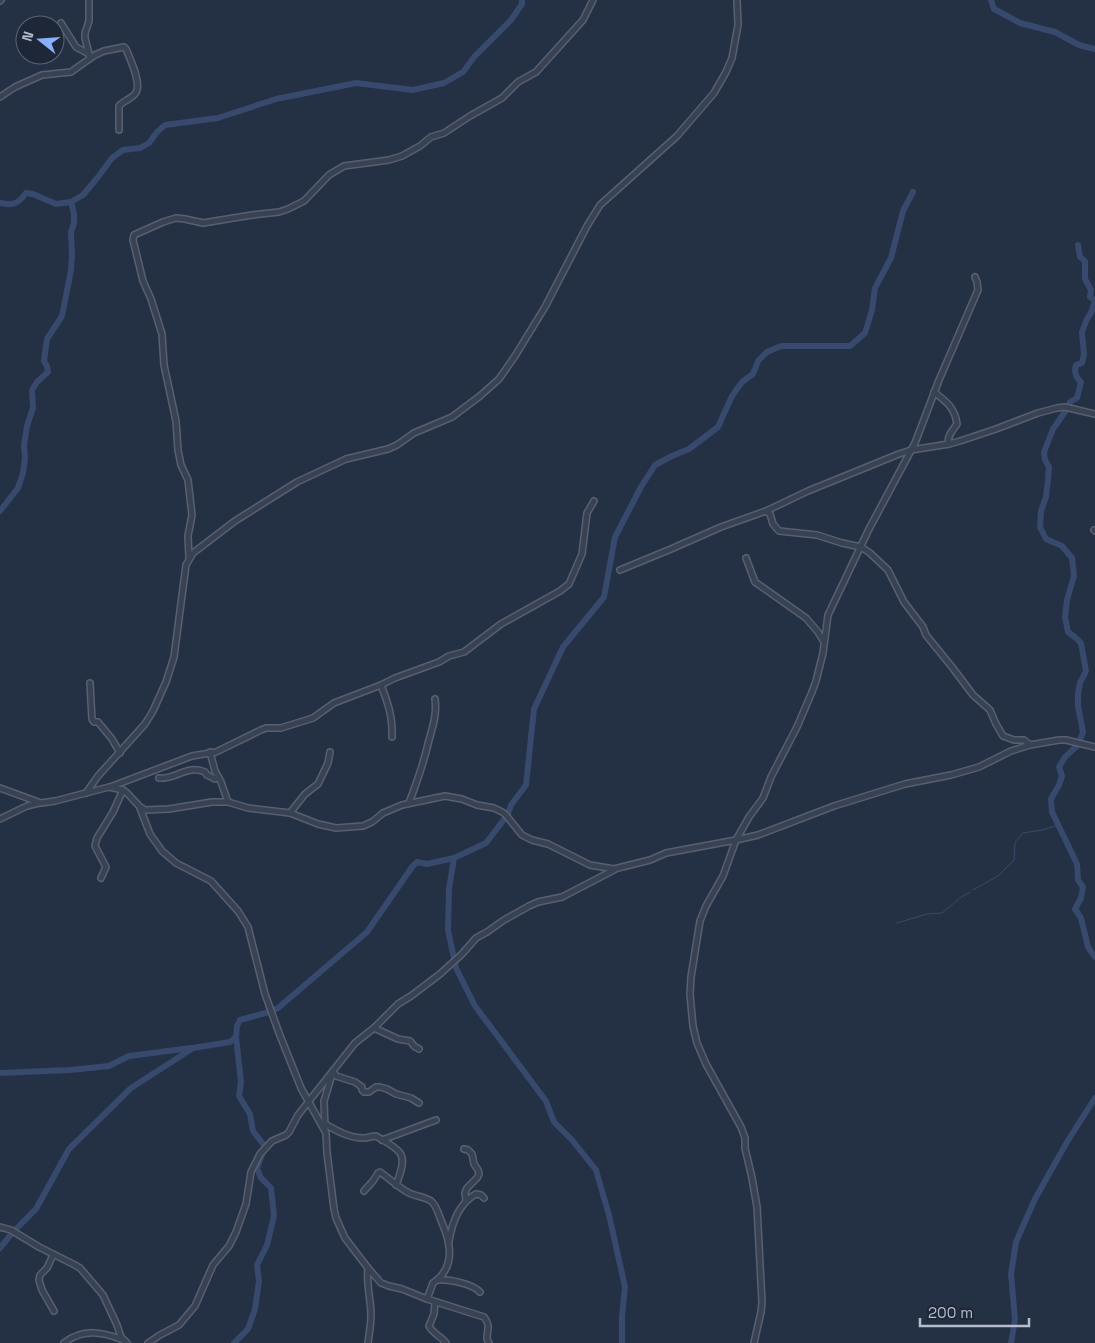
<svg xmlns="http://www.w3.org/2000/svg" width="1095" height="1343" viewBox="0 0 1095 1343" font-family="'Space Grotesk',sans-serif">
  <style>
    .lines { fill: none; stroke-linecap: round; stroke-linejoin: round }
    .stream { stroke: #37496c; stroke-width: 1 }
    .river { stroke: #37496c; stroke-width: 6 }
    .minor-casing { stroke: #576070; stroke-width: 8 }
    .minor { stroke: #394253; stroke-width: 5 }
  </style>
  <rect width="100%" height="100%" fill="#243044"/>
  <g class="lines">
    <g class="stream">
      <polyline points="973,890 998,876 1014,860 1015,842 1023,833 1042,830 1059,825"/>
      <polyline points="897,923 927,914 942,913 960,898 970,892"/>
    </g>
    <g class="river">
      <polyline points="991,0 994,9 1020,23 1055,32 1079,45 1095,49"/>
      <path d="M0,203C13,206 18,204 26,193L33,194L56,204L71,202L83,195L98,177L112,158L123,150L140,148L149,143L157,132L165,125L218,118L276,99L356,83L413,90L444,83L463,72L475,56L511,20L522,4V0"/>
      <path d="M1069,405L1070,402L1077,398L1081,382C1076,378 1074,372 1076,365L1082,363L1084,354L1082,332L1087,319L1091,313L1095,301L1090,297L1091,290L1085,279V261L1080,257L1078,245"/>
      <polyline points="1067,409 1053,429 1044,452 1045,460 1049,467 1048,480 1046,497 1041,511 1040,527 1046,539 1062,546 1072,558 1074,576 1067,600 1065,617 1068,632 1076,638 1081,643 1086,671 1080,683 1078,694 1078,706 1083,732 1080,740"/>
      <polyline points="0,511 18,488 23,473 25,458 24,445 27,426 33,408 32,390 37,382 48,372 47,366 44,361 47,339 62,316 71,270 72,255 71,232 74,223 74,214 71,202"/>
      <polyline points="1077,746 1065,757 1059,767 1062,776 1059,785 1051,799 1052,812 1077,864 1078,880 1083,887 1081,898 1075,909 1081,918 1088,947 1095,957"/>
      <polyline points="508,814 511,805 526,785 534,709 563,647 604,597 615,537 641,487 655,465 672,456 689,449 718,427 732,396 742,382 753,374 758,361 767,352 781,346 850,346 865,333 872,310 875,288 891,258 903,211 913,192"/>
      <polyline points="454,858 449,889 448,930 456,968 475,1006 546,1101 554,1122 572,1140 596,1170 609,1215 625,1287 622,1316 622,1343"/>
      <polyline points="0,1073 70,1070 109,1066 129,1056 191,1048"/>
      <polyline points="0,1248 13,1232 36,1209 69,1149 131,1088 193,1048 230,1042 236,1037 237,1026 240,1020 269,1012 278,1008 367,932 412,867 417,862 427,864 454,858 486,843 505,818"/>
      <polyline points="234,1343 248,1329 255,1309 259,1281 257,1265 267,1245 274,1216 271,1188 261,1178 257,1168 264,1150 264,1145 253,1131 250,1114 239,1096 241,1082 236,1037"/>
      <polyline points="1011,1343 1015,1320 1011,1274 1016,1242 1035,1199 1067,1142 1095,1098"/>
    </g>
    <defs>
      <g id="minor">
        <polyline points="89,0 89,21 85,33 85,38 90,58"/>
        <polyline points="0,1 1,0"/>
        <polyline points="61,23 76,47 89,54"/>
        <path d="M0,97L15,87L42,75L71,72L95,55L104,51L124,47L126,49C130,59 143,85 135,94C131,99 123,101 119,106V130"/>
        <path d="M934,392C947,402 955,408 957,424C953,430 946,437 949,444"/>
        <polyline points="766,511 770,514 773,524 779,531 817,535 842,543 861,547 870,553 888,570 904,602 923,627 926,635 952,667 973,695 990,710 996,724 1003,736 1014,740 1024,740 1030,745"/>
        <polyline points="1094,530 1095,531"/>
        <polyline points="189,558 188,536 192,515 188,480 181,465 178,450 176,421 164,365 162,334 151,299 143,281 133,240 134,235 163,222 176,218 185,219 203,223 252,215 279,212 288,209 304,201 329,175 344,166 389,160 402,156 420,146 431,137 444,133 470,116 502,98 518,82 536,72 583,20 593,0"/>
        <polyline points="746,558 755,582 806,618 818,632 824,642"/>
        <polyline points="620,570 671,549 721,527 766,511 808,491 899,454 911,450 949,444 960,441 996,429 1038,413 1057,408 1065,407 1095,414"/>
        <polyline points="90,683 92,719 94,722 98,722 112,739 120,753"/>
        <path d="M381,685C388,703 393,718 392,737"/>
        <polyline points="210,752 215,771 221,782 228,802"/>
        <path d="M159,778C175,780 188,764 205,772L207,775L215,779L218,777"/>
        <polyline points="110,787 192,756 216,752 261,730 266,728 281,728 313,718 334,703 381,685 395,678 439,662 449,656 464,652 501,624 560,591 569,584 582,554 587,513 594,501"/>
        <polyline points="0,788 41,803 55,801 109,787 123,790 127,793 140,807 145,810 169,809 212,802 228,802 248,808 290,813 318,824 336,828 363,826 372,822 383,813 402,805 445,796 462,799 477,805 494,808 502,812 505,814 522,835 532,840 548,844 590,865 614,869 650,860 666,853 736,840 758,835 834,806 905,784 951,775 979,767 1011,751 1030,745 1059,740 1066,740 1095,747"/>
        <polyline points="86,793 98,776 145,724 153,711 166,682 174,657 186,565 193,553 235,521 297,482 346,459 388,449 397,445 414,433 452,417 480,396 499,379 515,356 545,307 587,226 600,205 677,136 714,93 726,72 732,58 738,25 737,0"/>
        <path d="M409,803C417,782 424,762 429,740C433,726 437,714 435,699"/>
        <path d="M140,808L150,834L162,851L176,863L211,881L238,911L248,927L265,994L279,1033L301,1088L326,1133L327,1153L334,1209L336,1218L345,1238L368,1268L381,1283L389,1286L402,1289L427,1299L484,1317C491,1326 487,1329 487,1339L489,1343"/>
        <polyline points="290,813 305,794 318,784 328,763 330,752"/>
        <polyline points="0,819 27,806 39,803"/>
        <polyline points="101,878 106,867 95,846 97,838 113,812 123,790"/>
        <polyline points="374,1028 398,1039 410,1041 414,1046 419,1049"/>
        <path d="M325,1124C337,1131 349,1138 364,1138C368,1138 372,1136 376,1136C384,1141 395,1146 400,1153C406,1161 399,1177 396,1185"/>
        <polyline points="325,1128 324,1101 333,1071 336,1076 355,1082 362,1087 362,1090 364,1092 369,1092 376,1087 380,1087 387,1089 396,1094 411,1098 419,1103"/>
        <polyline points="382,1140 436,1120"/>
        <polyline points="464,1149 468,1150 472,1154 474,1164 478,1170 479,1174 477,1178 467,1188 465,1193 466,1201"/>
        <path d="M364,1191L373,1181L378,1173L380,1172C390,1179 398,1187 409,1193C415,1196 425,1197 431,1201C436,1205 438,1212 440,1218C449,1238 457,1263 437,1280"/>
        <polyline points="0,1227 11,1230 39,1247 73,1264 80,1268 103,1295 117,1325 121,1337 127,1343"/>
        <path d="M449,1241C452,1223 459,1203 476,1194L481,1195L484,1198"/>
        <polyline points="53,1255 47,1268 40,1275 39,1280 42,1290 54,1311"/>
        <path d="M368,1268C366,1284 371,1300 371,1315C371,1325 369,1334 368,1343"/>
        <path d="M427,1299L433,1283L437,1280C449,1279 473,1284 480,1292"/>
        <path d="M435,1302L434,1314L429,1326C433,1334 441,1336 446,1343"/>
        <path d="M64,1343C83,1328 103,1332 123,1340"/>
        <polyline points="148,1343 160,1335 179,1325 195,1306 213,1265 229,1246 236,1232 246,1204 251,1172 260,1154 272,1141 286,1135 289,1132 298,1115 355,1043 374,1028 398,1004 411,996 440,974 462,954 476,938 487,932 504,920 529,906 538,902 562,897 614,870"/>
        <polyline points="754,1343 761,1312 762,1302 757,1207 752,1178 745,1148 745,1138 741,1127 706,1064 697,1043 693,1026 690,994 691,977 700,921 706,906 723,876 736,840 749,817 763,798 771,777 797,727 812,692 816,681 823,653 828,615 869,529 915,443 939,380 978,290 977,282 975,277"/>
      </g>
    </defs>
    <use href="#minor" class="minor-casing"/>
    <use href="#minor" class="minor"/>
  </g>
  <g transform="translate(40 40) rotate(287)"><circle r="24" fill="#1e2738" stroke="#5b6374"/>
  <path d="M0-4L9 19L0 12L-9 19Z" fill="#89afff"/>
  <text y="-8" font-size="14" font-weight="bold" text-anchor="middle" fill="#b6bdcd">N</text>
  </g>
  <path d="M920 1318v8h109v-8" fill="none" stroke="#b6bdcd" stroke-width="2.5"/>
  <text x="928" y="1318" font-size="15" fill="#b6bdcd" stroke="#1e2738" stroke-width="4" paint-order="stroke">200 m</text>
</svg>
